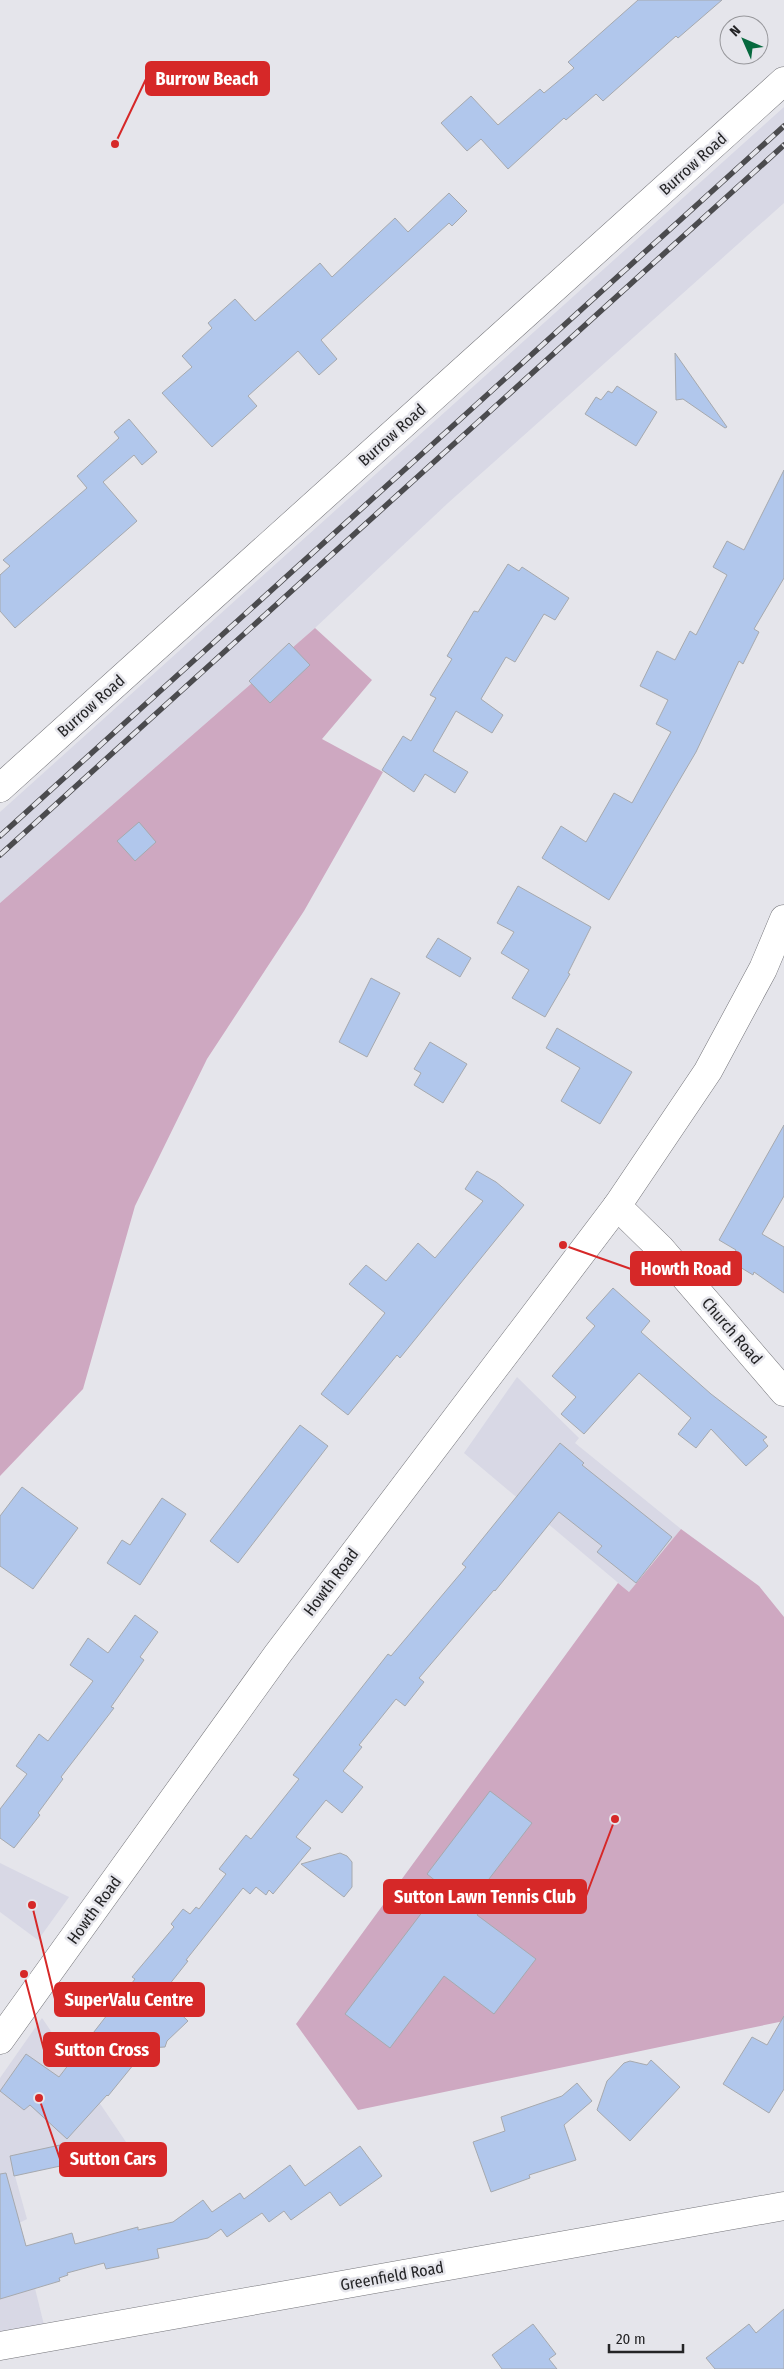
<svg xmlns="http://www.w3.org/2000/svg" width="784" height="2369" viewBox="0 0 784 2369" font-family="'Fira Sans Condensed',sans-serif">
  <style>
    .built { fill: #d8d8e5 }
    .green { fill: #cea8c1 }
    .building { fill: #b1c7ec; stroke: #a6a9ae }
    .lines { fill: none; stroke-linecap: round; stroke-linejoin: round }
    .minor-casing { stroke: #747479; stroke-width: 29 }
    .major-casing { stroke: #747479; stroke-width: 29 }
    .minor { stroke: #fff; stroke-width: 28 }
    .major { stroke: #fff; stroke-width: 28 }
    .rail-casing { stroke: #4b4b4e; stroke-width: 5.5 }
    .rail { stroke: #e5e5eb; stroke-width: 4; stroke-dasharray: 11; stroke-linecap: butt }
    .labels { text-anchor: middle; dominant-baseline: central; stroke-width: 5; stroke-linejoin: round; paint-order: stroke }
    .street-label { font-size: 16px; fill: #242426; stroke: #e5e5eb }
    .leader { fill: none; stroke: #d62828; stroke-width: 2 }
    .callout-dot { fill: #d62828; stroke: #e5e5eb; stroke-width: 2 }
    .callout { fill: #d62828; stroke: #d62828; stroke-width: 2 }
    .callout-label { font-size: 18px; text-anchor: middle; font-weight: bold; fill: #fff }
  </style>
  <rect width="100%" height="100%" fill="#e5e5eb"/>
  <g class="built">
    <polygon points="784,107 784,203 448,503 315,628 0,903 0,812"/>
    <polygon points="517,1377 579,1438 575,1443 681,1529 629,1592 464,1453"/>
    <polygon points="0,1863 69,1897 38,1940 0,1912"/>
    <polygon points="42,2018 126,2142 102,2155 15,2176 27,2219 19,2223 44,2325 0,2333 0,2078"/>
  </g>
  <g class="green">
    <polygon points="315,628 372,680 322,739 383,772 304,911 207,1059 135,1206 83,1389 0,1476 0,903"/>
    <polygon points="681,1529 759,1586 784,1617 784,2021 358,2110 296,2024 618,1583 629,1592"/>
  </g>
  <g class="building">
    <polygon points="638,0 722,0 678,38 676,36 603,101 596,94 566,120 564,118 508,169 481,139 467,151 441,123 471,96 498,125 540,89 544,93 574,68 568,62"/>
    <polygon points="449,193 467,211 452,226 449,223 321,340 337,359 319,375 298,351 248,396 257,406 212,447 162,393 192,367 182,356 212,328 208,323 235,299 255,321 320,263 332,277 395,218 408,232"/>
    <polygon points="675,353 727,427 725,428 683,399 676,400"/>
    <polygon points="617,386 657,412 636,446 585,414 596,397 601,400 608,391 612,393"/>
    <polygon points="129,419 157,452 142,465 134,455 103,482 137,521 15,628 0,611 0,575 10,566 3,560 87,488 77,476 119,438 114,432"/>
    <polygon points="784,470 784,578 754,629 759,632 743,664 739,661 696,752 609,900 542,858 561,826 586,842 614,793 632,803 671,732 656,724 668,700 640,686 657,651 675,660 690,631 696,635 727,575 713,567 727,541 744,550"/>
    <polygon points="508,564 519,571 522,567 569,598 555,620 544,614 515,662 506,657 481,699 503,715 492,733 456,711 433,751 468,772 455,793 425,774 414,792 382,770 403,736 411,741 436,698 430,695 452,659 447,656 474,611 478,612"/>
    <polygon points="289,643 310,665 270,703 249,681"/>
    <polygon points="139,822 156,842 135,861 117,841"/>
    <polygon points="518,886 591,927 568,973 570,974 545,1017 512,998 529,970 501,953 514,932 497,923"/>
    <polygon points="438,938 471,958 460,977 426,957"/>
    <polygon points="371,978 400,993 367,1057 339,1042"/>
    <polygon points="557,1028 632,1072 600,1124 561,1101 580,1068 546,1048"/>
    <polygon points="430,1042 467,1064 443,1103 414,1085 421,1073 414,1069"/>
    <polygon points="784,1125 784,1196 762,1234 784,1247 784,1293 754,1272 753,1275 730,1261 736,1250 719,1240"/>
    <polygon points="477,1171 496,1182 524,1205 400,1358 397,1355 348,1415 321,1394 385,1313 349,1284 366,1265 386,1281 418,1243 435,1258 483,1201 465,1189"/>
    <polygon points="613,1288 650,1321 641,1332 711,1394 767,1437 763,1440 768,1446 746,1466 711,1429 696,1448 678,1434 691,1418 639,1373 584,1434 561,1414 576,1397 552,1376 595,1326 586,1318"/>
    <polygon points="300,1425 328,1446 238,1563 210,1541"/>
    <polygon points="560,1443 584,1463 582,1465 672,1537 636,1583 597,1552 602,1546 559,1512 495,1591 494,1590 419,1678 424,1682 405,1706 396,1699 359,1745 362,1747 343,1771 363,1787 342,1813 326,1800 296,1837 311,1848 273,1894 269,1890 266,1895 256,1887 250,1894 243,1888 186,1960 188,1961 161,1995 188,2021 167,2041 165,2047 147,2048 108,2096 107,2095 67,2139 30,2105 24,2110 0,2091 26,2054 59,2077 135,1979 132,1977 174,1927 171,1924 183,1909 190,1914 196,1907 199,1909 226,1874 219,1869 246,1835 251,1839 299,1779 293,1775 388,1654 391,1656 466,1567 462,1564"/>
    <polygon points="22,1487 78,1528 33,1589 0,1566 0,1516"/>
    <polygon points="162,1498 186,1514 140,1585 107,1563 122,1540 130,1545"/>
    <polygon points="135,1615 158,1632 140,1657 144,1660 111,1707 114,1708 61,1777 63,1779 38,1813 40,1815 14,1848 0,1838 0,1809 27,1774 16,1766 39,1734 48,1741 93,1681 70,1665 88,1638 108,1653"/>
    <polygon points="490,1791 532,1823 479,1892 488,1899 477,1915 536,1959 494,2014 444,1976 390,2048 345,2014 442,1886 427,1874"/>
    <polygon points="340,1853 347,1856 352,1862 352,1887 344,1897 301,1864"/>
    <polygon points="784,2016 784,2089 769,2113 723,2084 752,2037 767,2045"/>
    <polygon points="651,2060 680,2087 630,2141 597,2110 607,2081 624,2063 630,2061 647,2065"/>
    <polygon points="577,2083 592,2101 564,2125 576,2160 529,2175 530,2178 491,2192 473,2142 505,2131 501,2117 562,2096"/>
    <polygon points="60,2145 65,2165 14,2176 10,2156"/>
    <polygon points="360,2146 382,2176 340,2206 330,2192 291,2220 284,2211 269,2222 262,2213 227,2237 221,2229 208,2238 157,2249 159,2258 106,2269 104,2263 67,2273 68,2275 59,2278 60,2281 0,2299 0,2174 6,2173 26,2246 72,2233 75,2244 138,2227 138,2230 173,2222 203,2200 212,2212 240,2193 244,2199 290,2165 305,2186"/>
    <polygon points="784,2309 784,2369 715,2369 706,2358 749,2324 756,2333"/>
    <polygon points="533,2324 556,2354 549,2359 557,2369 502,2369 492,2355"/>
  </g>
  <g class="lines">
    <defs>
      <g id="minor">
        <polyline points="0,788 784,81"/>
        <polyline points="617,1206 660,1248 784,1392"/>
      </g>
      <g id="major">
        <polyline points="0,2040 277,1655 617,1206 708,1071 763,969 784,919"/>
        <polyline points="0,2346 784,2206"/>
      </g>
    </defs>
    <use href="#minor" class="minor-casing"/>
    <use href="#major" class="major-casing"/>
    <use href="#minor" class="minor"/>
    <use href="#major" class="major"/>
    <defs>
      <g id="rail">
        <polyline points="0,836 784,126"/>
        <polyline points="0,855 784,145"/>
      </g>
    </defs>
    <use href="#rail" class="rail-casing"/>
    <use href="#rail" class="rail"/>
  </g>
  <g class="labels">
    <g class="street-label">
      <text transform="translate(693 164) rotate(-42)">Burrow Road</text>
      <text transform="translate(392 435) rotate(-42)">Burrow Road</text>
      <text transform="translate(91 706) rotate(-42)">Burrow Road</text>
      <text transform="translate(732 1331) rotate(49)">Church Road</text>
      <text transform="translate(331 1582) rotate(-53)">Howth Road</text>
      <text transform="translate(94 1910) rotate(-54)">Howth Road</text>
      <text transform="translate(392 2276) rotate(-10)">Greenfield Road</text>
    </g>
  </g>
  <path class="leader" d="M115 144L146 79M563 1245L631 1269M615 1819L586 1896M32 1905L55 1999M24 1974L44 2050M39 2098L60 2159"/>
  <g class="callout-dot">
    <circle cx="115" cy="144" r="5"/>
    <circle cx="563" cy="1245" r="5"/>
    <circle cx="615" cy="1819" r="5"/>
    <circle cx="32" cy="1905" r="5"/>
    <circle cx="24" cy="1974" r="5"/>
    <circle cx="39" cy="2098" r="5"/>
  </g>
  <g class="callout">
    <rect x="146" y="62" width="123" height="33" rx="5"/>
    <rect x="631" y="1252" width="110" height="33" rx="5"/>
    <rect x="384" y="1880" width="202" height="33" rx="5"/>
    <rect x="55" y="1983" width="149" height="33" rx="5"/>
    <rect x="44" y="2033" width="115" height="33" rx="5"/>
    <rect x="60" y="2143" width="106" height="33" rx="5"/>
  </g>
  <g class="callout-label">
    <text x="207" y="85">Burrow Beach</text>
    <text x="686" y="1275">Howth Road</text>
    <text x="485" y="1903">Sutton Lawn Tennis Club</text>
    <text x="129" y="2006">SuperValu Centre</text>
    <text x="102" y="2056">Sutton Cross</text>
    <text x="113" y="2165">Sutton Cars</text>
  </g>
  <g transform="translate(744 40) rotate(315)"><circle r="24" fill="#e5e5eb" stroke="#98989c"/>
  <path d="M0-4L9 19L0 12L-9 19Z" fill="#06693e"/>
  <text y="-8" font-size="14" font-weight="bold" text-anchor="middle" fill="#242426">N</text>
  </g>
  <path d="M609 2344v8h74v-8" fill="none" stroke="#242426" stroke-width="2.5"/>
  <text x="616" y="2344" font-size="15" fill="#242426" stroke="#e5e5eb" stroke-width="4" paint-order="stroke">20 m</text>
</svg>
